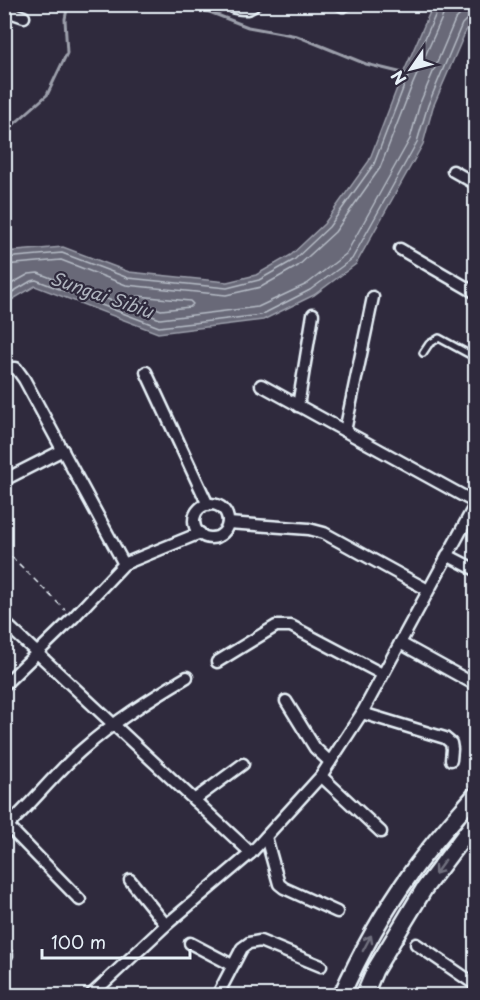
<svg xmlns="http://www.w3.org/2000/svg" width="480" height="1000" viewBox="0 0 480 1000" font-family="'Playpen Sans',sans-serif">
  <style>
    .water { fill: #696978; stroke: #9c9fab; stroke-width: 1.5 }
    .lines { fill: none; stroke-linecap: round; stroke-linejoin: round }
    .shore { stroke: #b5bbc5; stroke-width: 1.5 }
    .stream { stroke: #9c9fab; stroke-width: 3 }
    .lane-casing { stroke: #e8f1f8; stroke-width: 10 }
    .street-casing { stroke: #e8f1f8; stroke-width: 15 }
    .secondary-casing { stroke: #e8f1f8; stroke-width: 20 }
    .path { stroke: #e8f1f8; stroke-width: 1.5; stroke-dasharray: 6 4.5; stroke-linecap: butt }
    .lane { stroke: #2f2a3d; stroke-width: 5 }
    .street { stroke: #2f2a3d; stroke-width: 10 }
    .secondary { stroke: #2f2a3d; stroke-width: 15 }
    .oneway { stroke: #70707e }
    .labels { text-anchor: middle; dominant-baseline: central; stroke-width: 4.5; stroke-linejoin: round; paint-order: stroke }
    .water-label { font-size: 18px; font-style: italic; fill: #afb4be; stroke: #2f2a3d }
  </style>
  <rect width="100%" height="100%" fill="#2f2a3d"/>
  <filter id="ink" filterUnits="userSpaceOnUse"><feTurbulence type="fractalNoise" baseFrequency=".0167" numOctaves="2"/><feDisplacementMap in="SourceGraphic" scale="12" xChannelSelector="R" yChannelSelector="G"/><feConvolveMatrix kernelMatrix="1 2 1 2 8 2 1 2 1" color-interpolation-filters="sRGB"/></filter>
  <g filter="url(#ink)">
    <polygon class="water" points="433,5 475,5 475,23 468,26 433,107 423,144 356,264 314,295 263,320 158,333 35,286 5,304 5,252 63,247 129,272 227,282 256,275 291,255 324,224 369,161 399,83"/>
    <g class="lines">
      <g class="shore">
        <polyline points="4,258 62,253 128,278 227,288 259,280 294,260 329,227 374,164 404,86 438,9 438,4"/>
        <polyline points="4,265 61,260 126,285 226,295 261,287 298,266 335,232 380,168 411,88 445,11 446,4"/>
        <polyline points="4,288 29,274 38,273 160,319 258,307 307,284 346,254 410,139 420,103 455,20 462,13 476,10"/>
        <polygon points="138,296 190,301 193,304 190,307 161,310 138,301 137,299"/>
        <polyline points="4,297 31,281 36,280 159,327 261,315 310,290 352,259 417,142 428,105 462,24 466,20 476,18"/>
      </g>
      <g class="stream">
        <polyline points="199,4 207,11 248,27 297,36 366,64 407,74"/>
        <polyline points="4,133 47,95 67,53 65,19 68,4"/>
      </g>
      <defs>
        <g id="lane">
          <path d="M233,10C243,12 252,14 258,4"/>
          <polyline points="423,353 429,344 439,338 476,358"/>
        </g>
        <g id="street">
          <polyline points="339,4 343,6 347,4"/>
          <polyline points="4,10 24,17"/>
          <polyline points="453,171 476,184"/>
          <polyline points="400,249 476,293"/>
          <polyline points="4,371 11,368 16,368 24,379 124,564"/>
          <polyline points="146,372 208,505"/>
          <polyline points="261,385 476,503"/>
          <polyline points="298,406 313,314"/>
          <polyline points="345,431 373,297"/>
          <polyline points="4,480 63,450"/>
          <circle cx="211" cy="521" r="17"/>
          <polyline points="228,523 309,529 324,533 428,590"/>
          <polyline points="447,555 476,570"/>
          <polyline points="4,622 251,853"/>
          <polyline points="400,643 476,503"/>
          <polyline points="217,662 276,626 291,626 382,674"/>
          <polyline points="4,685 73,618 124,564 200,533"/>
          <polyline points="286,701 315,748 330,762"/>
          <polyline points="362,713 445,738 451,743 452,749 451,760"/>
          <polyline points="321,776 381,832"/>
          <polyline points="194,800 243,764"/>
          <polyline points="8,826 80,900"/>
          <path d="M4,829C32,804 55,773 83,749C115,721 150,699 187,677"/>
          <polyline points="266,837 279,884 284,888 337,912"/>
          <polyline points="130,880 166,925"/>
          <polyline points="190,943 232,965"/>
          <polyline points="416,944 476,985"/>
          <polyline points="4,957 7,955"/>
          <polyline points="90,996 166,925 251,853 321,776 362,713 400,643 476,685"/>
          <polyline points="217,996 242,948 249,943 260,941 321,966"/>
        </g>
        <g id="secondary">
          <path d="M341,996C360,954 382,914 409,876C428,848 453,821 476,794"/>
          <polyline points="364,996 375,970 424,889 476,820"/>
        </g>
      </defs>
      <use href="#lane" class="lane-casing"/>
      <use href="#street" class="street-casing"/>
      <use href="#secondary" class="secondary-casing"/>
      <polyline class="path" points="4,549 65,610"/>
      <use href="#lane" class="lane"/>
      <use href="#street" class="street"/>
      <use href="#secondary" class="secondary"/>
    </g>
    <defs><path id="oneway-shaft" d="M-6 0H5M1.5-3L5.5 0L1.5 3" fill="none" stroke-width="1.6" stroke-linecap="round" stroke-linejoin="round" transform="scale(1.5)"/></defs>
    <g class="oneway">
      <use href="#oneway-shaft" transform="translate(440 867) rotate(126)"/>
      <use href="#oneway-shaft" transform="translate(367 943) rotate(-62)"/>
    </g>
  </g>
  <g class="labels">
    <g class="water-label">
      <text transform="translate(102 294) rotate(19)">Sungai Sibiu</text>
    </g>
  </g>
  <rect width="480" height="1000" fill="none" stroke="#2f2a3d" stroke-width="24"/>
  <rect x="12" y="12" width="456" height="976" fill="none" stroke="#e8f1f8" stroke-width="2" filter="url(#ink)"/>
  <g transform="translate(411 69) rotate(235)" stroke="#2f2a3d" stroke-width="4.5" paint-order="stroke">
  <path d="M0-4.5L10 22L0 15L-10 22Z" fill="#e8f1f8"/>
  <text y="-9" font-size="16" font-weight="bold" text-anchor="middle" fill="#e8f1f8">N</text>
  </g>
  <path d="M42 949v9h148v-9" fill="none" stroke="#e8f1f8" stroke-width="3"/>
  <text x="51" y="949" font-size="18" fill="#e8f1f8" stroke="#2f2a3d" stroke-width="4.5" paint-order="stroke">100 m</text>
</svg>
